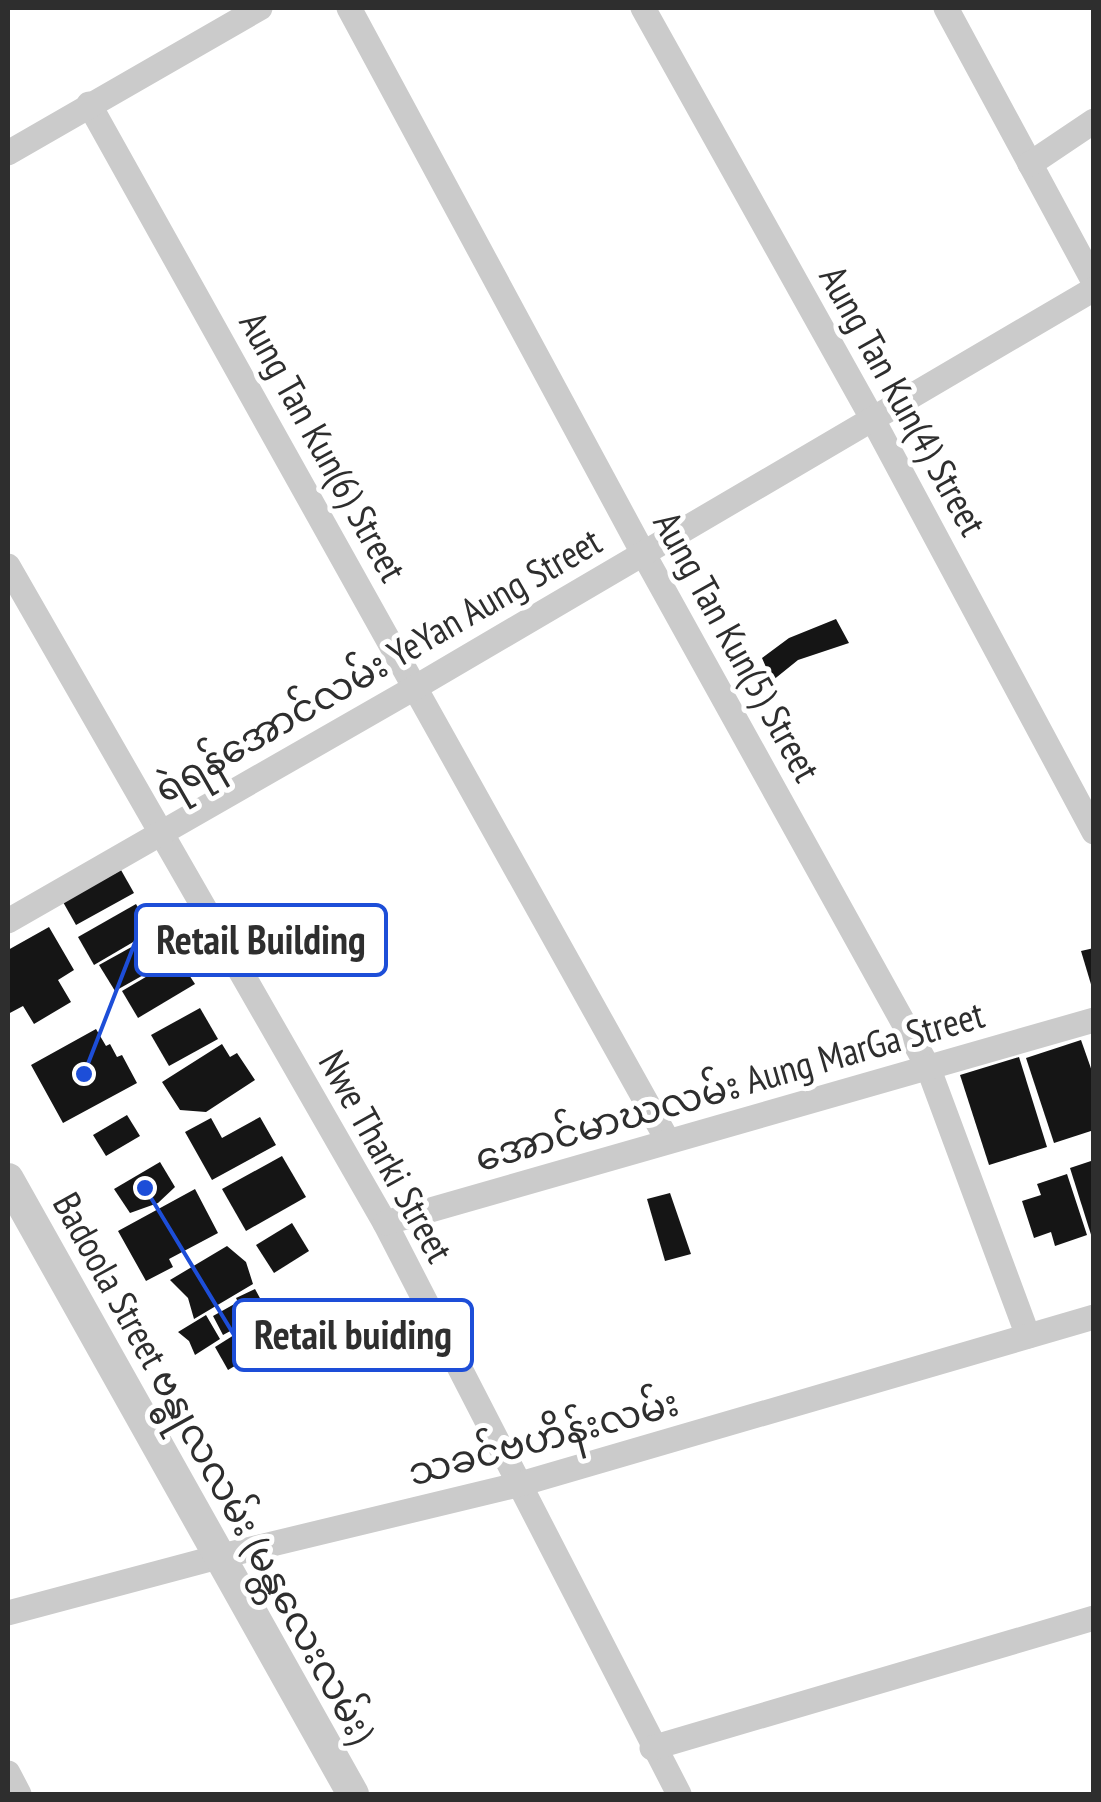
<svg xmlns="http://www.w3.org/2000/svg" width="1101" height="1802" viewBox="0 0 1101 1802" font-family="'PT Sans Narrow','Noto Sans Myanmar',sans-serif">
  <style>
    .building { fill: #151515 }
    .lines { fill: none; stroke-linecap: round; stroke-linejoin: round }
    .minor { stroke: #cbcbcb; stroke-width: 25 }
    .tertiary { stroke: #cbcbcb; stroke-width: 32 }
    .labels { text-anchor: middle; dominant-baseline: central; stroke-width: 10; stroke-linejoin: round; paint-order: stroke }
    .street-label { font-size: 38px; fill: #2e2e2e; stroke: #fff }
    .leader { fill: none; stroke: #1d4ed8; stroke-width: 4 }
    .callout-dot { fill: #1d4ed8; stroke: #fff; stroke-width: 4 }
    .callout { fill: #fff; stroke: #1d4ed8; stroke-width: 4 }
    .callout-label { font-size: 40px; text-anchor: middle; font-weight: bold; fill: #2e2e2e }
  </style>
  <rect width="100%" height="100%" fill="#fff"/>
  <g class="building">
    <polygon points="836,619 849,643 798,660 772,681 762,658 789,638"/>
    <polygon points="121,870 134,893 76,925 63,902"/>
    <polygon points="136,904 152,931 94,965 78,937"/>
    <polygon points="49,927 74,970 58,980 71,1002 34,1024 23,1006 8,1014 8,950"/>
    <polygon points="164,929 179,955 115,991 99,965"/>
    <polygon points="1094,948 1094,991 1093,991 1081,951"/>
    <polygon points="178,958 195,984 138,1018 122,991"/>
    <polygon points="200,1008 218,1039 169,1066 151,1035"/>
    <polygon points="96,1029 106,1046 110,1044 117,1057 122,1055 137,1083 63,1123 31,1065"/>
    <polygon points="1081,1040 1094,1077 1094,1130 1054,1143 1026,1058"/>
    <polygon points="222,1044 230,1057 237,1053 255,1080 206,1112 180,1110 162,1082"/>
    <polygon points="1019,1057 1047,1147 989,1165 960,1075"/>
    <polygon points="127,1115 140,1136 106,1156 93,1135"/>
    <polygon points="260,1117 276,1145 212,1180 185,1132 211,1118 222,1138"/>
    <polygon points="282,1156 306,1197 246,1231 222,1189"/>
    <polygon points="1094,1160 1094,1241 1093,1241 1070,1168"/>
    <polygon points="160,1162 175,1187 158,1203 130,1213 114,1189"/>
    <polygon points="1067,1174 1087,1235 1055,1246 1051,1232 1034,1238 1022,1201 1041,1195 1037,1184"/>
    <polygon points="195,1189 218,1233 169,1259 173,1267 146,1281 118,1231"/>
    <polygon points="670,1193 691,1254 665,1261 647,1199"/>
    <polygon points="292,1223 309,1251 274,1273 256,1245"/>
    <polygon points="227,1246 246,1262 253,1284 194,1319 188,1298 170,1280"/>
    <polygon points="255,1289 267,1311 223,1335 213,1316 238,1302 236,1298"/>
    <polygon points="206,1315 220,1339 195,1355 189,1341 178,1332"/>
    <polygon points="266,1315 281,1339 228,1370 215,1347"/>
  </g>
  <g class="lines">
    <g class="minor">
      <polyline points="349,8 643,553 928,1067 1028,1336"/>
      <polyline points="643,8 872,418 1094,832"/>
      <polyline points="946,8 1094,282"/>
      <polyline points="89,104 668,1141"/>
      <polyline points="8,153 260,8"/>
      <polyline points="1030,164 1094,121"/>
      <polyline points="8,566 385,1223 679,1794"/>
      <polyline points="8,921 416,687 1094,289"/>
      <polyline points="385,1223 1094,1020"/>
      <polyline points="8,1613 218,1557 517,1485 1094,1317"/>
      <polyline points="652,1748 1094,1618"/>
      <polyline points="8,1773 19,1794"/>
    </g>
    <polyline class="tertiary" points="8,1179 353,1794"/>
  </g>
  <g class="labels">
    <g class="street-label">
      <text transform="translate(904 400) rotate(61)">Aung Tan Kun(4) Street</text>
      <text transform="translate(324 446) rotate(61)">Aung Tan Kun(6) Street</text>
      <text transform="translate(738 646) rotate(61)">Aung Tan Kun(5) Street</text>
      <text transform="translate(377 664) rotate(-30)">ရဲရန်အောင်လမ်း YeYan Aung Street</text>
      <text transform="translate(729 1085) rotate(-16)">အောင်မာဃလမ်း Aung MarGa Street</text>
      <text transform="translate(387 1156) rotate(61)">Nwe Tharki Street</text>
      <text transform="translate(543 1436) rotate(-15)">သခင်ဗဟိန်းလမ်း</text>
      <text transform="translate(215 1467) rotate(61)">Badoola Street ဗန္ဓုလလမ်း (မန္တလေးလမ်း)</text>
    </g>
  </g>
  <path class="leader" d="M84 1074L136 940M145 1188L234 1335"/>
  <g class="callout-dot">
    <circle cx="84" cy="1074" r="10"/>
    <circle cx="145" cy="1188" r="10"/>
  </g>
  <g class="callout">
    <rect x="136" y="905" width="250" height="70" rx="10"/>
    <rect x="234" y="1300" width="238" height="70" rx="10"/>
  </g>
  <g class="callout-label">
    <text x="261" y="954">Retail Building</text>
    <text x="353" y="1349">Retail buiding</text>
  </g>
  <rect width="1101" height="1802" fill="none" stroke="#2e2e2e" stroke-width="20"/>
</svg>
